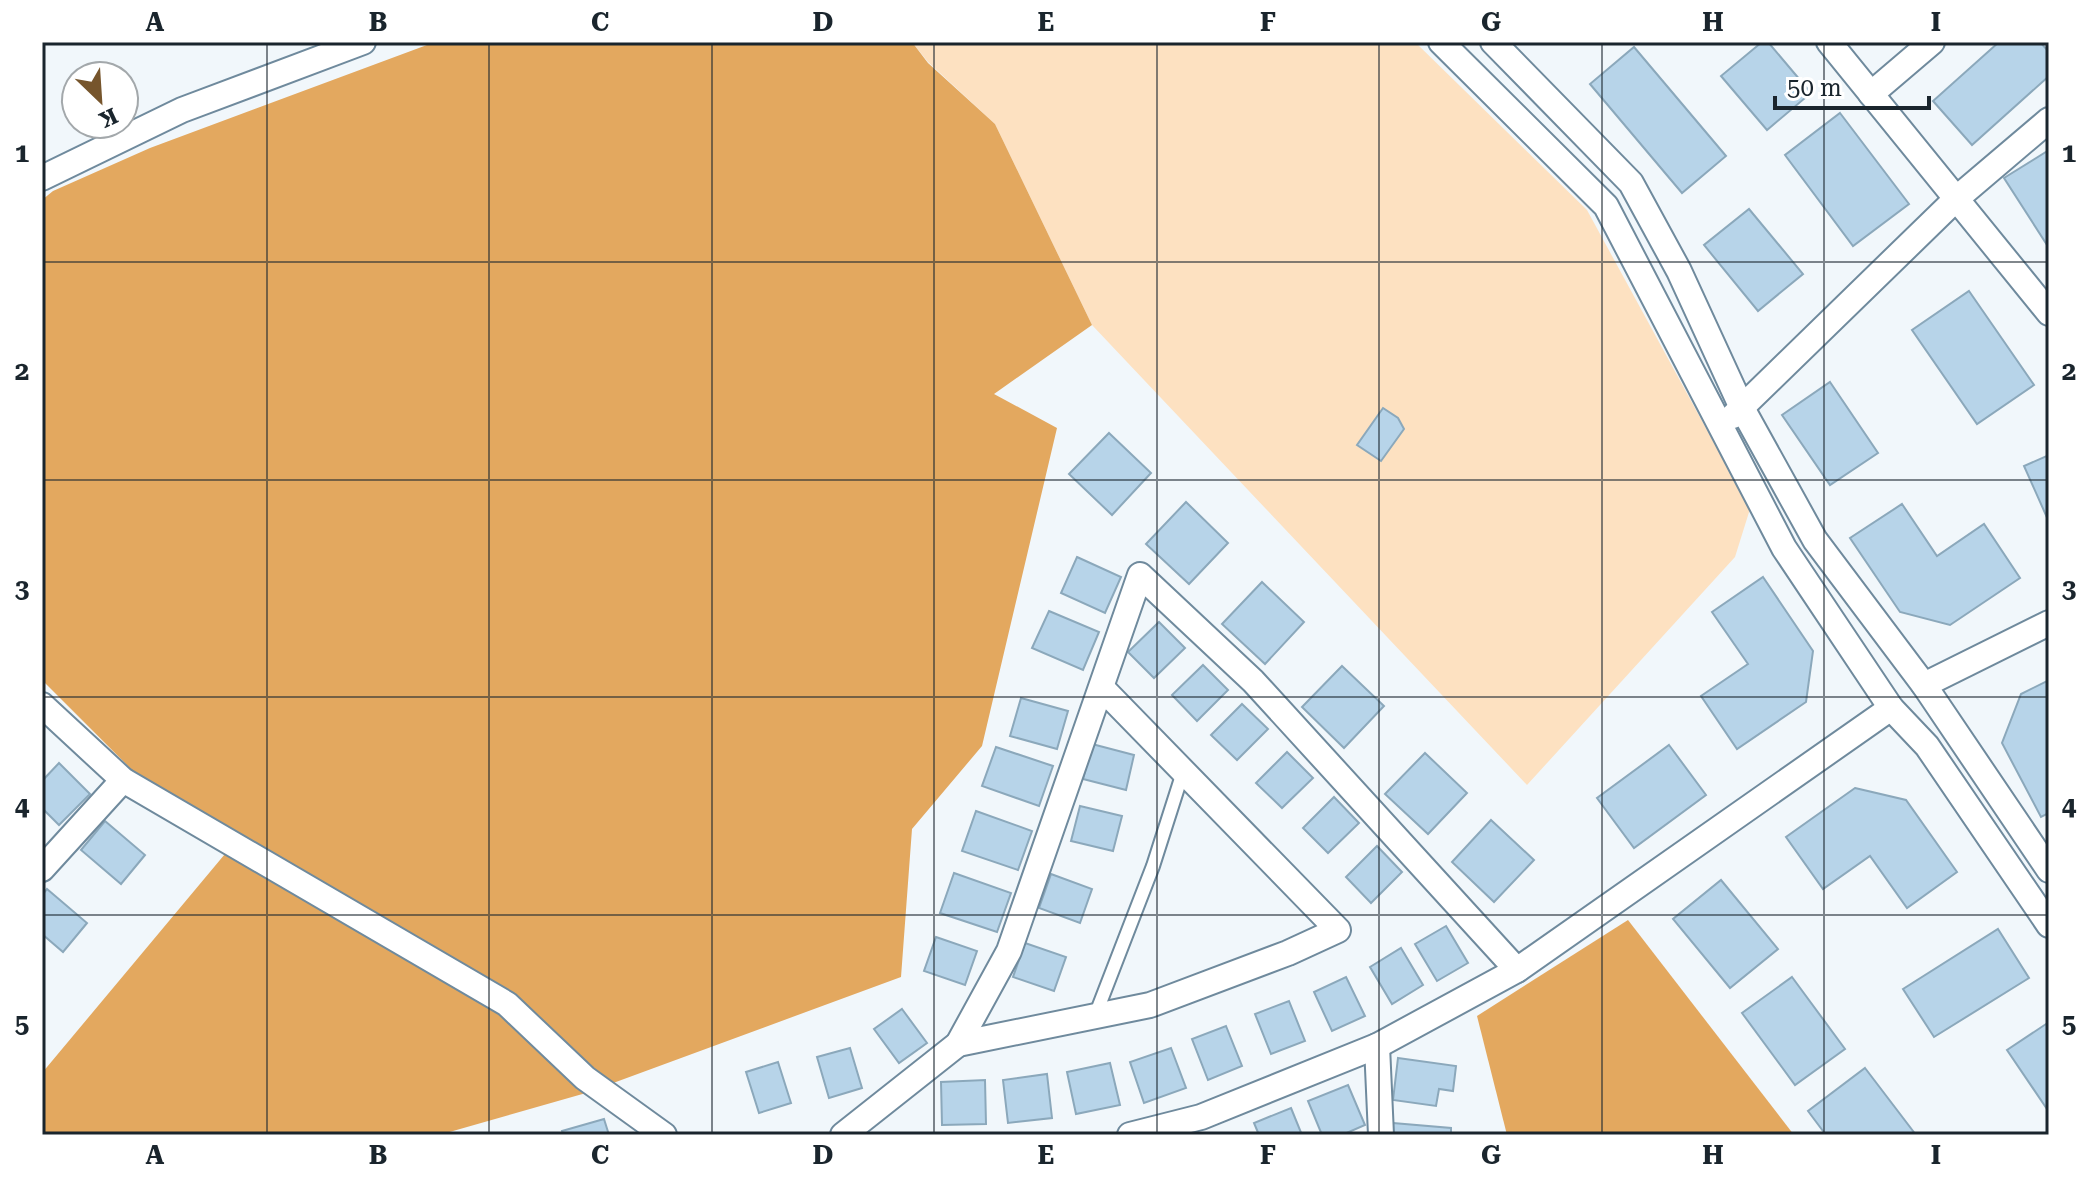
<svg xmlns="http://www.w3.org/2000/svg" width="2091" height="1177" viewBox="0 0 2091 1177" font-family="'Roboto Serif',serif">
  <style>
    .green { fill: #fde1c1 }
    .forest { fill: #e3a85f }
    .building { fill: #b7d4e9; stroke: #8ba8bb; stroke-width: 2 }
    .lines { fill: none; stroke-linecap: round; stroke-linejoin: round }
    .service-casing { stroke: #6f8a9d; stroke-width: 16 }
    .minor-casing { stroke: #6f8a9d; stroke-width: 28 }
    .service { stroke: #fff; stroke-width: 12 }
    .minor { stroke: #fff; stroke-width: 24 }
    .grid { fill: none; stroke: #1a252d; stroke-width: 2; stroke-opacity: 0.55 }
    .neatline { fill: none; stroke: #1a252d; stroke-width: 3 }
    .grid-label { font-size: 26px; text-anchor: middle; font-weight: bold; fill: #1a252d }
  </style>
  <rect width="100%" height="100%" fill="#f1f7fb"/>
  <polygon class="green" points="912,42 1415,42 1587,210 1750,509 1735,557 1527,785 1092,325 995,124 928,62"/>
  <g class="forest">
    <polygon points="435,42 912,42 928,63 995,124 1092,325 994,394 1057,428 982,746 912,829 901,977 586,1093 439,1135 42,1135 42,1073 240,836 138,776 42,680 42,200 53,191 150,148"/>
    <polygon points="1628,920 1794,1135 1507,1135 1477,1016"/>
  </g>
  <g class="building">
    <polygon points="1762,42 1768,42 1811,93 1767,130 1721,76"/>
    <polygon points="1999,42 2040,42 2049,52 2049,76 1972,145 1933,101"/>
    <polygon points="1634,47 1726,156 1682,193 1590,84"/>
    <polygon points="1840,113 1909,204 1853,246 1785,155"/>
    <polygon points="2049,150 2049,248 2004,178"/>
    <polygon points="1749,209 1803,274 1758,311 1704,245"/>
    <polygon points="1969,291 2034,385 1977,424 1912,330"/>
    <polygon points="1830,382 1878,453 1830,485 1782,415"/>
    <polygon points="1383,408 1398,418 1404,429 1381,461 1357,445"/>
    <polygon points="1109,433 1151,473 1112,515 1069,474"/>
    <polygon points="2049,455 2049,522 2024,466"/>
    <polygon points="1186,502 1228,543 1189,584 1146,544"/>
    <polygon points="1902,504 1937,556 1984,524 2020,578 1950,625 1900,612 1850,538"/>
    <polygon points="1077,557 1121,577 1105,613 1061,593"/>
    <polygon points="1763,577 1813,651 1806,702 1737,749 1701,696 1748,664 1712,612"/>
    <polygon points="1262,582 1304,622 1265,664 1222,624"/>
    <polygon points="1049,611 1099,632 1083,670 1032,648"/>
    <polygon points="1159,622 1185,648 1154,678 1128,652"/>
    <polygon points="1203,665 1228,690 1197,721 1172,695"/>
    <polygon points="1342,666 1384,706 1344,748 1302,707"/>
    <polygon points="2049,680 2049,813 2041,817 2002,743 2021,694"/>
    <polygon points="1021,698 1068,711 1057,749 1010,736"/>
    <polygon points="1242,704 1268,729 1237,760 1211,735"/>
    <polygon points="1092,744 1134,755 1126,790 1083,779"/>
    <polygon points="1669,745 1706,795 1634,848 1597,798"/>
    <polygon points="996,747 1053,766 1039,806 982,786"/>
    <polygon points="1287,752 1313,778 1282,808 1256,783"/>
    <polygon points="1425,753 1467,793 1428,834 1385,794"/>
    <polygon points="59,763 90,794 59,825 42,808 42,781"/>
    <polygon points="1855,788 1906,800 1957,872 1907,908 1870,856 1823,889 1786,837"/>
    <polygon points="1334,797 1359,823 1328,853 1303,828"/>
    <polygon points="1080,806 1122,816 1113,851 1071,841"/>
    <polygon points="976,811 1032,831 1018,870 962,851"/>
    <polygon points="1491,820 1534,860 1494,902 1452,862"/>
    <polygon points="105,821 145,855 121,884 81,850"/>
    <polygon points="1377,846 1402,872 1371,903 1346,877"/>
    <polygon points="954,873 1011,893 997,932 940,913"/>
    <polygon points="1051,874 1092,889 1080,923 1039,908"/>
    <polygon points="1721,880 1778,949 1730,988 1673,919"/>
    <polygon points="47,889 87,923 63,952 42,934 42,895"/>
    <polygon points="1446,926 1468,963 1437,981 1415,944"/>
    <polygon points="1998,929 2029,978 1934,1037 1903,989"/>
    <polygon points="936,937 977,951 965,985 924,971"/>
    <polygon points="1025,943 1066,957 1054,991 1013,977"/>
    <polygon points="1401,948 1423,985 1392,1004 1370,967"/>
    <polygon points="1346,977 1365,1016 1332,1031 1314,992"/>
    <polygon points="1792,977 1845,1049 1795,1085 1742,1013"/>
    <polygon points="1289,1001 1305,1041 1271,1054 1255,1014"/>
    <polygon points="902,1009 927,1043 899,1063 874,1029"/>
    <polygon points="2049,1022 2049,1112 2007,1050"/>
    <polygon points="1226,1026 1242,1066 1208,1080 1192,1039"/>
    <polygon points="850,1048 862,1088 829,1098 817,1057"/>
    <polygon points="1171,1048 1186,1088 1144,1103 1130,1062"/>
    <polygon points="1398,1058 1456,1066 1453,1091 1439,1089 1436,1106 1393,1100"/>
    <polygon points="778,1062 791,1103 759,1113 746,1072"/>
    <polygon points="1110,1063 1120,1105 1076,1114 1067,1072"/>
    <polygon points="1865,1068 1916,1135 1826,1135 1808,1111"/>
    <polygon points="1047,1074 1052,1118 1008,1123 1003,1080"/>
    <polygon points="985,1080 986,1124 942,1125 941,1082"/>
    <polygon points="1348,1085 1365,1125 1342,1135 1322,1135 1308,1101"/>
    <polygon points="1291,1108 1302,1135 1259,1135 1254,1123"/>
    <polygon points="604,1119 609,1135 563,1135 562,1131"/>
    <polygon points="1393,1123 1451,1128 1451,1135 1392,1135"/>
  </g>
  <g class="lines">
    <defs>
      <polyline id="service" points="1095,1016 1153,866 1183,772"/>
      <g id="minor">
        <polyline points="1441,42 1606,206 1784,548 1891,708 1927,746 2049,925"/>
        <polyline points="1493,42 1631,183 1679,271 1742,408 1815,540 1924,685 2049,870"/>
        <polyline points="1829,42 2049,313"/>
        <polyline points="1871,94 1932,42"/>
        <polyline points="42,178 182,110 363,42"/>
        <polyline points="1733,416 1956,199 2049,120"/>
        <polyline points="1924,685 2049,623"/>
        <polyline points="42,705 123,780 507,1004 585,1078 664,1135"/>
        <polyline points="42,869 123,780"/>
        <polyline points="958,1044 1150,1005 1288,953 1338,930 1102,688"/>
        <polyline points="1377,1046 1381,1135"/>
        <polyline points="843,1135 958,1044 1009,951 1140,575 1253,681 1517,970"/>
        <polyline points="1130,1135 1201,1117 1377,1046 1517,970 1891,708"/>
      </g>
    </defs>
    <use href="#service" class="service-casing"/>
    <use href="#minor" class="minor-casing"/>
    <use href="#service" class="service"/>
    <use href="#minor" class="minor"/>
  </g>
  <path class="grid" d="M267,42V1135M489,42V1135M712,42V1135M934,42V1135M1157,42V1135M1379,42V1135M1602,42V1135M1824,42V1135M42,262H2049M42,480H2049M42,697H2049M42,915H2049"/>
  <rect width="2091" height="1177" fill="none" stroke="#ffffff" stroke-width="88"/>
  <g transform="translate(100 100) rotate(155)"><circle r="38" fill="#ffffff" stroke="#a3a8ab" stroke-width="2"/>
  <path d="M0-6L14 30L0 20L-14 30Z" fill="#76552c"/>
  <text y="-12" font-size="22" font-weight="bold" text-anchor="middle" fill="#1a252d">K</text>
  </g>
  <path d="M1775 96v12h154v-12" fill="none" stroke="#1a252d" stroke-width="4"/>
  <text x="1787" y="96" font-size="24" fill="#1a252d" stroke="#ffffff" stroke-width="6" paint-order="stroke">50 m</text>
  <rect x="44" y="44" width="2003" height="1089" class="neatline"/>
  <g class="grid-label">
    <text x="155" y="31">A</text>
    <text x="378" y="31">B</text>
    <text x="600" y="31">C</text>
    <text x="823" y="31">D</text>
    <text x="1046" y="31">E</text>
    <text x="1268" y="31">F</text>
    <text x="1491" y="31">G</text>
    <text x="1713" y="31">H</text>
    <text x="1936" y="31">I</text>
    <text x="22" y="162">1</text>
    <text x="2069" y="162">1</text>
    <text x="22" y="380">2</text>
    <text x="2069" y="380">2</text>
    <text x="22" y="598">3</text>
    <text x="2069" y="598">3</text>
    <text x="22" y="815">4</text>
    <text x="2069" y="815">4</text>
    <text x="22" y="1033">5</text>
    <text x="2069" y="1033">5</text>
    <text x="155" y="1164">A</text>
    <text x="378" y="1164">B</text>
    <text x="600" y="1164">C</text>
    <text x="823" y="1164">D</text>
    <text x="1046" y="1164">E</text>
    <text x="1268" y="1164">F</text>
    <text x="1491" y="1164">G</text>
    <text x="1713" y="1164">H</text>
    <text x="1936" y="1164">I</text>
  </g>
</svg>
